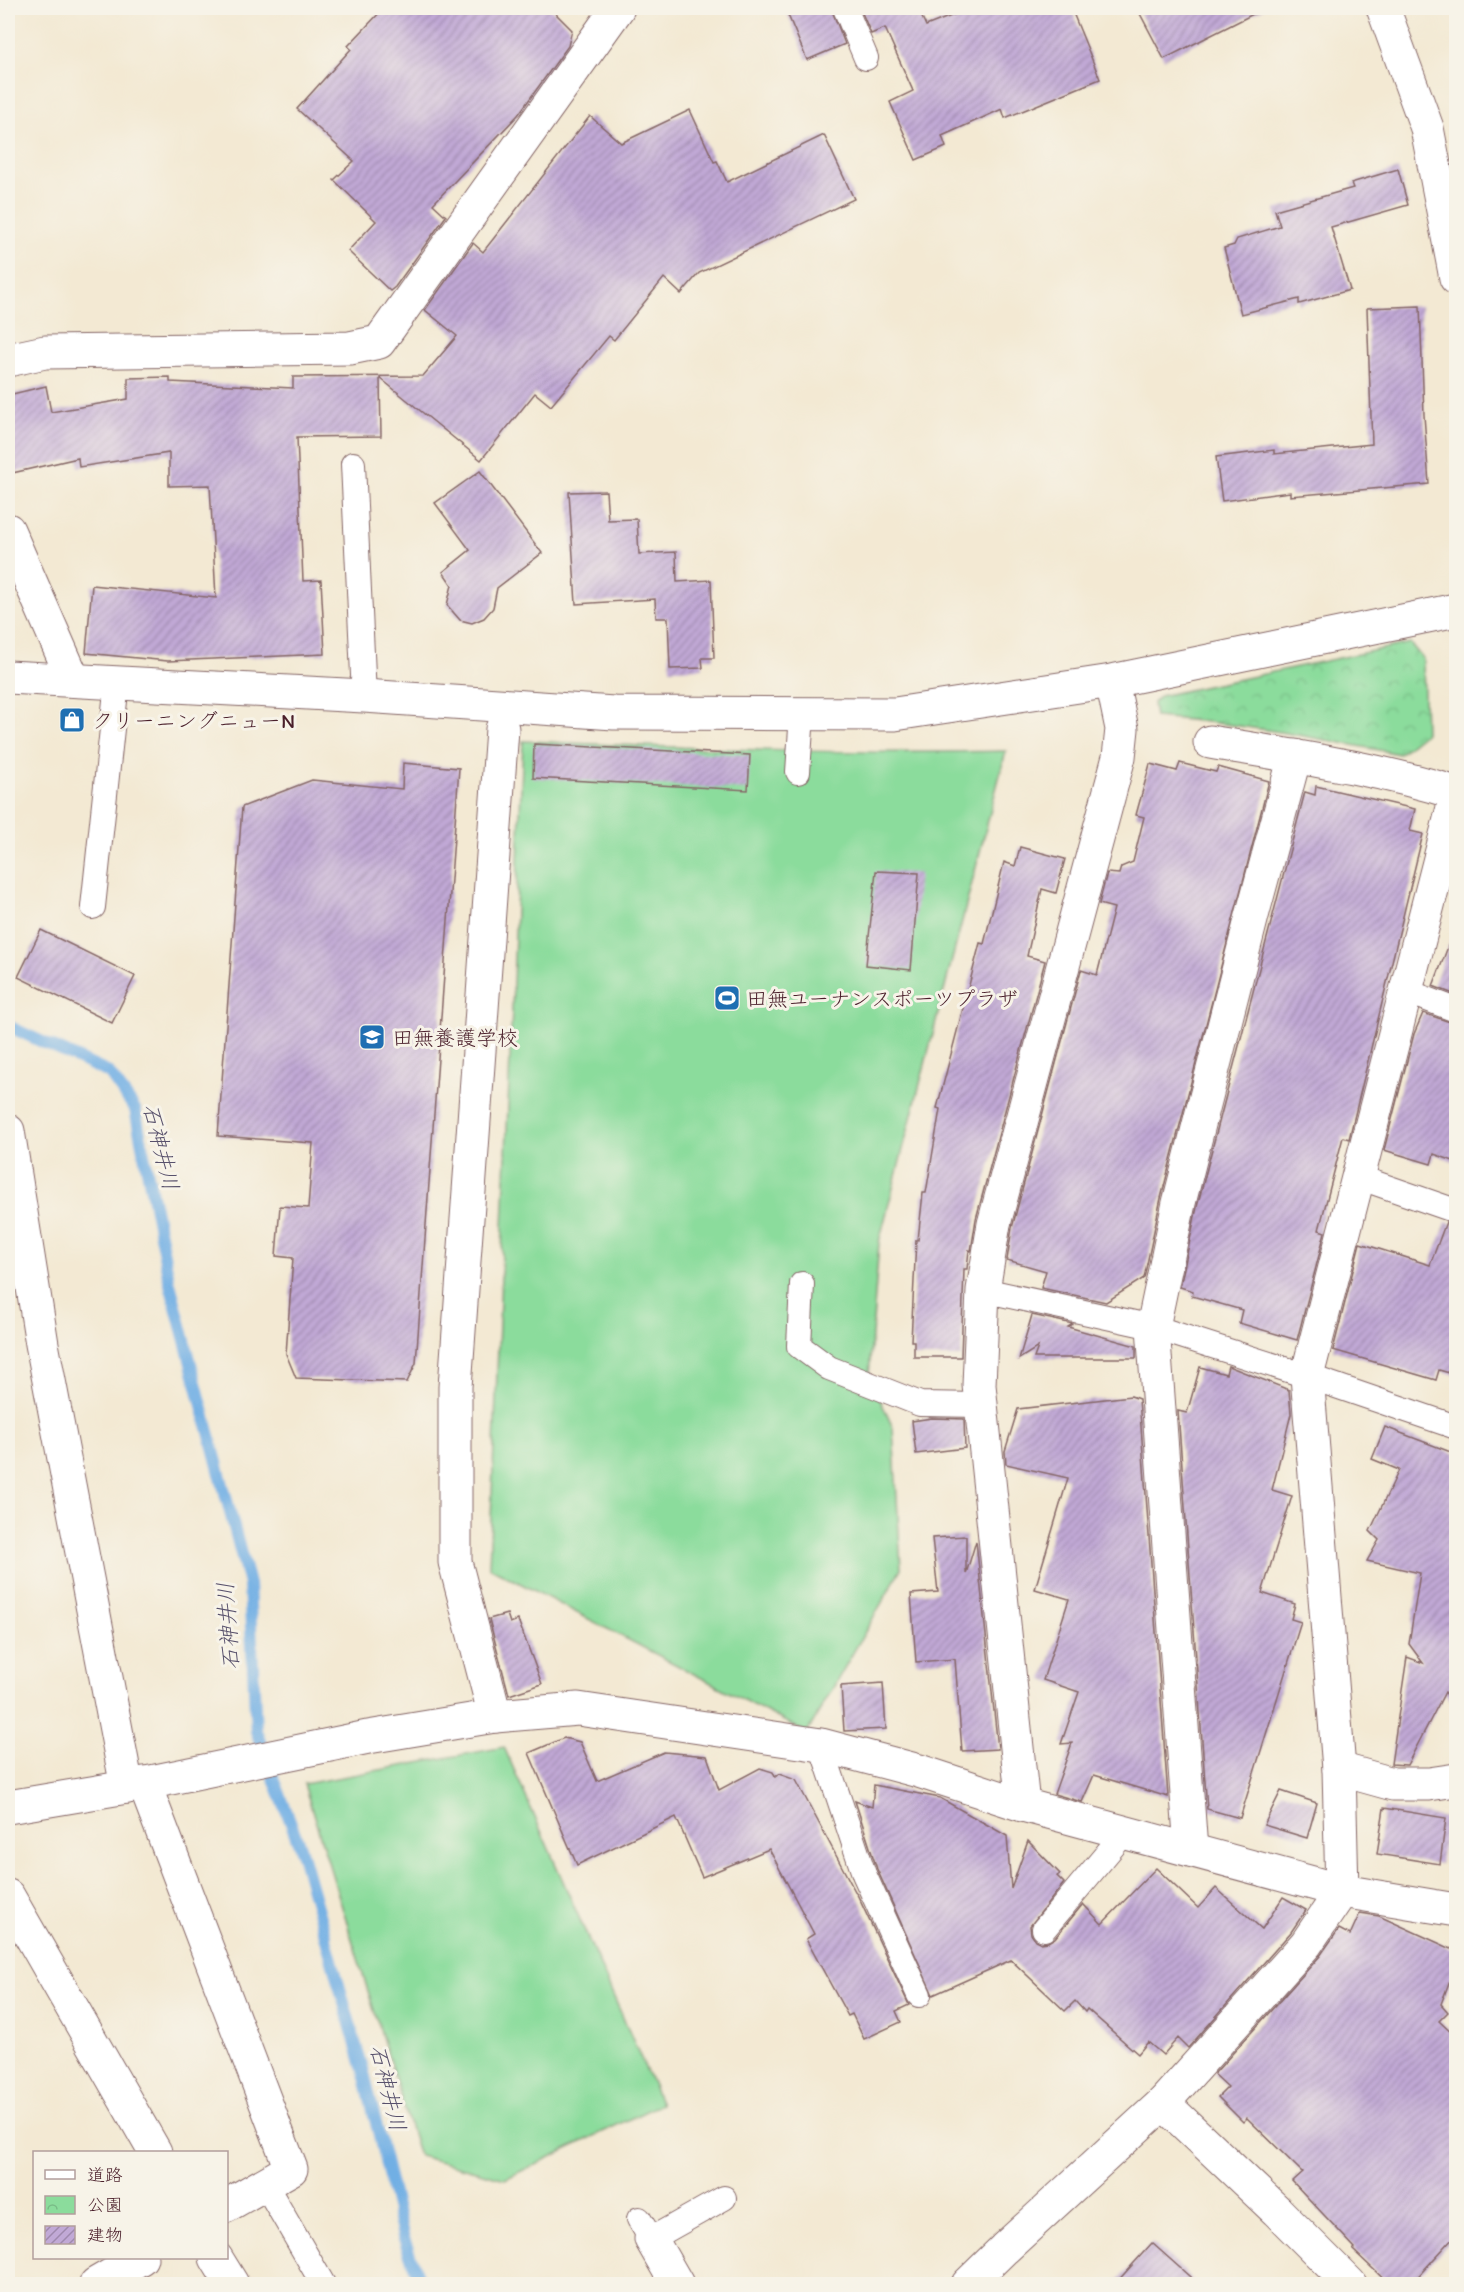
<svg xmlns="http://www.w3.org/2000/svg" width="1464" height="2292" viewBox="0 0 1464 2292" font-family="Itim,'Klee One',sans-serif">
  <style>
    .park { fill: url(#park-crowns); stroke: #6a7e64; stroke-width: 1.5 }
    .garden { fill: #8bdc9c; stroke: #6a7e64; stroke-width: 1.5 }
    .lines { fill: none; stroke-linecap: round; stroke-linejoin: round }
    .stream { stroke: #71afe4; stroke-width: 12 }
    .building { fill: url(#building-hatch) }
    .service-casing { stroke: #856666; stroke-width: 26 }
    .pedestrian-casing { stroke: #856666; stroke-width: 35 }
    .minor-casing { stroke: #856666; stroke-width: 35 }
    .tertiary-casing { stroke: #856666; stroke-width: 35 }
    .service { stroke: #fff; stroke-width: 24 }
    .pedestrian { stroke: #fff; stroke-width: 33 }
    .minor { stroke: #fff; stroke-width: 33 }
    .tertiary { stroke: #fff; stroke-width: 33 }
    .labels { text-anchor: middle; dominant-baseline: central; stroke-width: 6; stroke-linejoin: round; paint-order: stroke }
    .poi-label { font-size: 21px; fill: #4a1f2b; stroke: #f7f3e8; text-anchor: start }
    .water-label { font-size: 22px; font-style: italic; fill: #58516c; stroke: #f7f3e8 }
  </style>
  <defs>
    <pattern id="park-crowns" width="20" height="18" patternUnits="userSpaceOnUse" patternTransform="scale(1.5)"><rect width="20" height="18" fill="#8bdc9c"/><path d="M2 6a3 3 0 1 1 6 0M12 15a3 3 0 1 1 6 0" fill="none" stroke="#79bc87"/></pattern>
    <pattern id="building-hatch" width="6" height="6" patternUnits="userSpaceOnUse" patternTransform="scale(1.5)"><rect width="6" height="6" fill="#c1a9d6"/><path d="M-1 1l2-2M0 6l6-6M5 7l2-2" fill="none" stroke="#9f89ae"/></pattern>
  </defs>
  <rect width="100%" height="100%" fill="#f7f3e8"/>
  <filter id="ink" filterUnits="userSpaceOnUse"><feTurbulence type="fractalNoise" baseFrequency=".0167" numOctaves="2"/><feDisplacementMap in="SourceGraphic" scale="12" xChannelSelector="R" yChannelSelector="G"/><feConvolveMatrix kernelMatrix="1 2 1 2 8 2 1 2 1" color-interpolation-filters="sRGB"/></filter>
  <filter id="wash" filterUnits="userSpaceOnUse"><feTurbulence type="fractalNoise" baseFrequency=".008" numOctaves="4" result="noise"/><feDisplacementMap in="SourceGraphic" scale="24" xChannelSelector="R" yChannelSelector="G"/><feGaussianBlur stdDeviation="1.35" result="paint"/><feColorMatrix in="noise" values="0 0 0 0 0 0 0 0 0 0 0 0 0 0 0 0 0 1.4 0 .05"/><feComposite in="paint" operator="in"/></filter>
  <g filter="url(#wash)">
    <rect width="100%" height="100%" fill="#f3e9d3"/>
    <path class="park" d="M1410,643L1423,659L1425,733L1399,754C1318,738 1238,723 1155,717L1153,703L1160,696Z"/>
    <g class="garden">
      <path d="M523,741C684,748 845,755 1006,751L879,1242L869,1375L893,1428L901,1569L807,1733L489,1567Z"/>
      <polygon points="504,1747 661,2104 505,2179 419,2156 304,1784"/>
    </g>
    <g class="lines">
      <polyline class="stream" points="8,1026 109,1073 135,1109 169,1280 249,1584 256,1731 300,1847 365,2077 403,2236 421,2284"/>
    </g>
    <g id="blocks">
      <g class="building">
        <polygon points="384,8 550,8 572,30 568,46 518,115 433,204 446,216 395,287 390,291 348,251 376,221 334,180 354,161 297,109 351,49 348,46"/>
        <polygon points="785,8 831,8 845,44 807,60"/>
        <polygon points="860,8 932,8 920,13 926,26 971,8 1071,8 1100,79 1005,118 1002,109 942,136 946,147 916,160 890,102 913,91 885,28 871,34"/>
        <polygon points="1137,8 1265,8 1164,59"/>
        <polygon points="690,110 714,162 717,161 727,182 824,135 854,199 699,273 681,294 664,278 614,340 609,336 551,406 535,393 481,460 380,378 381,436 297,437 303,581 321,580 325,654 168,661 86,653 92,585 216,598 210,485 169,486 169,453 79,467 78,458 8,474 8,395 46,386 51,412 128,399 128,378 170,377 170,382 293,388 293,377 423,376 457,336 425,310 473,243 483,252 590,116 621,143"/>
        <polygon points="1398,169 1408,205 1331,227 1350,290 1299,304 1299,299 1241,314 1224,248 1234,245 1237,239 1280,226 1275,210 1353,188 1351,183"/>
        <polygon points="1420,306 1424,415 1429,484 1290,496 1290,492 1222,501 1216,457 1274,450 1274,454 1372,444 1367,308"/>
        <polygon points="480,471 542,553 497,588 493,608 484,618 472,623 460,620 447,605 452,585 443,572 470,550 435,503"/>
        <polygon points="606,491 608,520 637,519 639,554 676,552 677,582 711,580 714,658 702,658 703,668 670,669 668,618 656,618 655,599 576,604 569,492"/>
        <polygon points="534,744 750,755 748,790 533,778"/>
        <polygon points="403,763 459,768 416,1363 407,1382 296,1378 286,1354 293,1258 276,1256 280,1206 308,1208 313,1143 218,1136 242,807 312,780 402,789"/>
        <polygon points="1180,763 1216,772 1218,767 1269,781 1161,1198 1144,1278 1106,1302 1041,1288 1046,1271 1007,1260 1012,1228 1081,970 1097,975 1114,908 1099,904 1107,873 1119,874 1121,867 1133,862 1144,817 1136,815 1150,764 1177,771"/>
        <polygon points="1316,786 1415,809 1410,831 1423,834 1349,1139 1343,1137 1319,1230 1325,1232 1297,1340 1239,1323 1242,1310 1192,1296 1193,1291 1180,1287 1197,1207 1305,792 1315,795"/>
        <polygon points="1020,847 1065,859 1056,893 1042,889 1027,956 1045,961 976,1219 971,1251 969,1250 967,1269 964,1269 961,1357 914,1357 914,1341 911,1341 916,1240 918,1240 923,1193 926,1193 940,1109 937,1108 980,943 984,944 1004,862 1015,866"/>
        <polygon points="876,871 919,873 911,970 866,965"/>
        <polygon points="41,930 135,976 112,1023 18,977"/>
        <polygon points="1454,931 1456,932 1456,995 1433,986"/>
        <polygon points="1423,1013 1456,1024 1456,1162 1434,1154 1431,1164 1384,1150 1414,1034"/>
        <polygon points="1446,1222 1456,1225 1456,1375 1439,1370 1436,1380 1333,1350 1360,1243 1430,1265"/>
        <polygon points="1032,1315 1073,1324 1068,1327 1136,1346 1136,1358 1034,1358 1038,1347 1019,1359"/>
        <polygon points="1228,1366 1289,1390 1291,1414 1272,1490 1292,1496 1262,1593 1295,1604 1291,1619 1301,1622 1240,1818 1207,1809 1178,1411 1187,1413 1200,1367 1226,1374"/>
        <polygon points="1131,1396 1139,1399 1168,1797 1094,1775 1082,1802 1054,1794 1072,1743 1061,1744 1079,1692 1043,1680 1069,1599 1035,1589 1068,1478 1006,1464 1005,1451 1018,1409"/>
        <polygon points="932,1418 964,1419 965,1448 916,1454 912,1421"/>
        <polygon points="1385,1427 1456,1454 1456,1707 1445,1692 1407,1765 1391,1764 1407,1657 1423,1663 1409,1644 1420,1573 1367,1561 1379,1540 1370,1531 1399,1470 1372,1459"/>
        <polygon points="966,1536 966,1574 976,1541 998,1749 962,1751 955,1659 916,1662 911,1594 938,1592 932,1538"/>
        <polygon points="507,1614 510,1623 518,1620 542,1684 509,1695 489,1619"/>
        <polygon points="883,1683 886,1729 844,1731 841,1686"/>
        <polygon points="564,1738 580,1742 597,1781 664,1752 707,1756 719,1790 760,1768 773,1772 775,1777 779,1774 796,1780 857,1895 856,1892 909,2005 896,2011 901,2022 864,2039 852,2014 848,2016 806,1939 814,1934 769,1849 702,1877 676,1817 577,1865 529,1753"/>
        <polygon points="874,1785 940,1798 1007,1836 1011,1889 1028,1841 1060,1874 1057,1876 1064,1883 1030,1926 1031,1934 1035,1940 1041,1943 1048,1942 1055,1938 1083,1904 1102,1924 1156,1868 1198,1908 1216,1888 1262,1929 1283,1897 1306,1910 1291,1932 1188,2048 1178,2038 1163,2055 1148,2042 1138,2054 1087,2009 1085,2012 1075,2001 1065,2011 1011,1960 933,1995 877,1869 855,1801 872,1807"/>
        <polygon points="1281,1791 1317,1803 1307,1838 1264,1825"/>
        <polygon points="1384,1808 1446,1818 1440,1864 1377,1854"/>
        <polygon points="1360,1913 1379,1916 1456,1951 1456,1964 1441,2004 1448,2012 1439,2021 1456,2037 1456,2235 1411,2284 1389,2284 1353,2250 1355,2248 1292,2181 1302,2172 1247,2118 1243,2122 1218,2097 1228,2087 1214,2074 1320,1956 1339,1929 1350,1935"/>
        <polygon points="1152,2243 1198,2284 1115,2284"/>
      </g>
    </g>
  </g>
  <g filter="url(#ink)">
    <use href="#blocks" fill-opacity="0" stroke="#856666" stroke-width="1.5"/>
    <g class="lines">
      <defs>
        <g id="service">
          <polyline points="845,8 866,58"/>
          <polyline points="353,464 364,696"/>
          <polyline points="798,772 802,714"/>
          <polyline points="93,907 117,682"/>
          <polyline points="1406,991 1456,1010"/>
          <polyline points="1358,1177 1456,1211"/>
          <polyline points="802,1284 799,1346 829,1368 920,1404 981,1405"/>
          <polyline points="983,1290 1153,1327 1307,1376 1456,1427"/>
          <polyline points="821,1745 864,1874 919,1995"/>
          <polyline points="1044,1929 1125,1832"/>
          <polyline points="265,2184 323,2284"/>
          <polyline points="639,2219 651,2239 724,2198"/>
        </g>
        <polyline id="pedestrian" points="495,1716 455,1562 455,1387 502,729"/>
        <g id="minor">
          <polyline points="8,360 45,352 350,348 379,342 618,8"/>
          <polyline points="8,530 73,679"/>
          <polyline points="8,677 364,696 614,713 895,714 1112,681 1122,729 1119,757 994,1224 983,1290 979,1385 1023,1805"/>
          <path d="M1210,742C1292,756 1376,768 1456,793"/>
          <polyline points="8,1131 42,1344 127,1787"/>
          <polyline points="1339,1769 1393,1784 1429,1784 1456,1780"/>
          <polyline points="144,1783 291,2169 226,2206"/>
          <polyline points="8,1807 127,1787 368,1737 495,1716 578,1709 821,1745 919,1771 1023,1805 1342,1891 1456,1910"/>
          <polyline points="1191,1850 1153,1327 1179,1203 1252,916 1295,756"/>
          <polyline points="8,1896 155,2152"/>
          <polyline points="1163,2103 1277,2211 1350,2284"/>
          <polyline points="651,2239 677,2284"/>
          <polyline points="216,2258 232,2284"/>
          <polyline points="96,2284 141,2258"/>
          <polyline points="968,2284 1004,2249 1163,2103 1306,1944 1342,1891 1339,1769 1307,1376 1456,796"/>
        </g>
        <g id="tertiary">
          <polyline points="1383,8 1427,128 1456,278"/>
          <polyline points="1112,681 1456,610"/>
        </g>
      </defs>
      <use href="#service" class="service-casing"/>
      <use href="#pedestrian" class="pedestrian-casing"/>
      <use href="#minor" class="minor-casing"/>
      <use href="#tertiary" class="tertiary-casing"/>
      <use href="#service" class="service"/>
      <use href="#pedestrian" class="pedestrian"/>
      <use href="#minor" class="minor"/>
      <use href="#tertiary" class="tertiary"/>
    </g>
  </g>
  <defs>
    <symbol id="shop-square" viewBox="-11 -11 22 22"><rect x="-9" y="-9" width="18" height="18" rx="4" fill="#1f6fb2" stroke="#f7f3e8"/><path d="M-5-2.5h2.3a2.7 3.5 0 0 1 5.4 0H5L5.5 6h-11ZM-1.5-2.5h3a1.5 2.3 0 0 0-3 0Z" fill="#fff"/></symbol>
    <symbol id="stadium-square" viewBox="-11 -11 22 22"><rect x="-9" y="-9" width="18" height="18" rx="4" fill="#1f6fb2" stroke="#f7f3e8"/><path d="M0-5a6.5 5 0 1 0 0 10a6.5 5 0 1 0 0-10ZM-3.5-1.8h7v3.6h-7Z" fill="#fff"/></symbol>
    <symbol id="school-square" viewBox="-11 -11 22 22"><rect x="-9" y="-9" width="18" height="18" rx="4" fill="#1f6fb2" stroke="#f7f3e8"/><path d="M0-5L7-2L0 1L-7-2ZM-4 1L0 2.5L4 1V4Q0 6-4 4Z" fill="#fff"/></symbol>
  </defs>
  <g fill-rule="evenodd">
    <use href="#shop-square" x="57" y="705" width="30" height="30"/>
    <use href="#stadium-square" x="712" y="983" width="30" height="30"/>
    <use href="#school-square" x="357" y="1022" width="30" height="30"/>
  </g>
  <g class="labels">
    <g class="poi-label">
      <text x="92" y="720">クリーニングニューN</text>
      <text x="746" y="998">田無ユーナンスポーツプラザ</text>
      <text x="392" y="1037">田無養護学校</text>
    </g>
    <g class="water-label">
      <text transform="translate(161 1147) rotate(76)">石神井川</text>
      <text transform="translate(228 1626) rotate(-94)">石神井川</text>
      <text transform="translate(388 2088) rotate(76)">石神井川</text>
    </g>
  </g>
  <rect width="1464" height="2292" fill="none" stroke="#f7f3e8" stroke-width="30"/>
  <rect x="33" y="2151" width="195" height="108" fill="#f7f3e8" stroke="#b29e9c" stroke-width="1.5"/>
  <rect x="45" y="2170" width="30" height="9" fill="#ffffff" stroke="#b29e9c" stroke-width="1.5"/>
  <text x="87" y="2181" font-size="18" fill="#4a1f2b">道路</text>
  <rect x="45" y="2196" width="30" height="18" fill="url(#park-crowns)" stroke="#b29e9c" stroke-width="1.5"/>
  <text x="87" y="2211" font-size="18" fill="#4a1f2b">公園</text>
  <rect x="45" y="2226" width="30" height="18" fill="url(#building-hatch)" stroke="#b29e9c" stroke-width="1.5"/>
  <text x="87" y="2241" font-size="18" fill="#4a1f2b">建物</text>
</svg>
